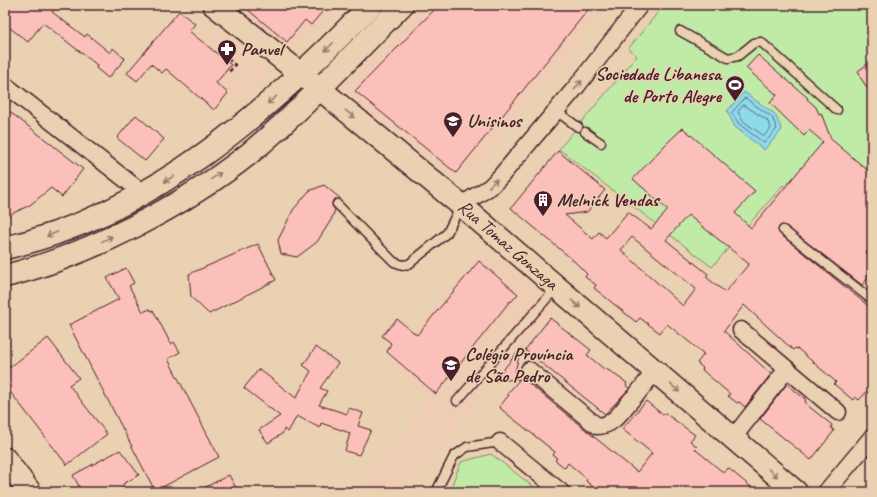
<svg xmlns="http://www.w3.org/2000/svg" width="877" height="497" viewBox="0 0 877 497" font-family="Caveat,sans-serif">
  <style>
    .built { fill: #efccb4 }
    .green { fill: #c0eba7; stroke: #858569 }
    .water { fill: #8ddaec; stroke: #728f9f }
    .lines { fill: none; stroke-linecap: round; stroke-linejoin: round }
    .shore { stroke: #656a78; stroke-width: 1 }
    .building { fill: #fcc0ba; stroke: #4a1f2b; fill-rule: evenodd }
    .lane-casing { stroke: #4a1f2b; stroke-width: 11 }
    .street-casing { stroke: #4a1f2b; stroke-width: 19 }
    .secondary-casing { stroke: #4a1f2b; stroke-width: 25 }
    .path { stroke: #4a1f2b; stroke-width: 2.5; stroke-dasharray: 4 3; stroke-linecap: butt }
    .lane { stroke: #ead1b2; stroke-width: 8 }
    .street { stroke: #ead1b2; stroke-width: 16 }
    .secondary { stroke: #ead1b2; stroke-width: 22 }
    .oneway { stroke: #9a786e }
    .labels { text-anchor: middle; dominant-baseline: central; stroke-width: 3; stroke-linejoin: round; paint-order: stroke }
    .poi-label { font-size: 19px; font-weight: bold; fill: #4a1f2b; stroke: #ead1b2; text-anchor: start }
    .street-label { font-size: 19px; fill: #4a1f2b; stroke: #ead1b2 }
  </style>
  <rect width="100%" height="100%" fill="#ead1b2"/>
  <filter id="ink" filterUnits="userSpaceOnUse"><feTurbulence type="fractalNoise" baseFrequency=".025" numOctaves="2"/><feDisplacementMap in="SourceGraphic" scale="8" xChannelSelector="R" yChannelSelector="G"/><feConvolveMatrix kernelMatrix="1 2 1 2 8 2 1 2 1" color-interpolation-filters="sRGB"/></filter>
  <g filter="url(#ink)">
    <g class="built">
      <polygon points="236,5 338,5 291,53"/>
      <polygon points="425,5 608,5 463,186 342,89"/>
      <polygon points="210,26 270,75 241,104 184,57"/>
      <polygon points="483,249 554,308 402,492 357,492 430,399 388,365"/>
    </g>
    <g class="green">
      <polygon points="664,5 872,5 872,247 867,254 783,185 712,267 559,149 637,56 628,49"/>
      <polygon points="491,454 540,492 449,492 461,462"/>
    </g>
    <polygon class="water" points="744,92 775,114 782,130 764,150 735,127 727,111"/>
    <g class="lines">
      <g class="shore">
        <polygon points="745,98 772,117 777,129 764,143 739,124 732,113"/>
        <polygon points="744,105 767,120 771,128 764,136 743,121 738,112"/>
      </g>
    </g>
    <g class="building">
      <polygon points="5,5 58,5 52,12 85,37 87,34 110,53 113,48 125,59 108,78 96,68 97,65 43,23 28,42 5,24"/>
      <polygon points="242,5 328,5 311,25 305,20 287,42"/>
      <polygon points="439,5 592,5 456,173 355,91"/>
      <polygon points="179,11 195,24 189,31 231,65 216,83 228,93 214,110 166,69 162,73 151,64 137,81 127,73"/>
      <path d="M758,55L808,98L807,99L816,107L819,114L821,113L831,139L872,174V245L866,253L872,258V270L867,275L869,277L862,285L786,226L781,225L778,230L780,234L872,309V386L859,400L855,397L853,400L834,384L836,382L798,349L795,348L793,350L744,305L724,331L771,374L745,407L739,402L737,403L728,396L730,394L702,370L703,368L697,363L704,354L667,324L660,333L640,318L636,322L594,288L596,285L585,277L587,274L574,261L511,208L558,151L605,190L587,212L565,215L593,239L599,232L606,238L628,212L651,229L668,210L633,179L665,145L683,128L755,191L735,213L751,228L823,142L809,130L804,136L770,103L777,95L746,68ZM688,215L749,264L725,292L706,277L708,274L666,240ZM632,237L696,289L683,306L621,250Z"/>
      <polygon points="872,61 872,95 860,77 861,76 858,71"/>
      <polygon points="5,108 83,169 62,197 51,188 30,205 5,217"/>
      <polygon points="136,115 164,139 145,161 117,138"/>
      <polygon points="324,185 341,199 335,199 332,202 332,206 335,210 331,220 317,242 297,257 281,254 278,240 293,210 309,191"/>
      <polygon points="258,244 276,280 209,314 191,297 189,274"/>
      <polygon points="479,261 518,294 511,302 510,301 436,394 387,352 391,343 382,336 397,319 417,335"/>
      <polygon points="126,268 134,283 129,286 143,312 150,309 151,311 153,310 171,344 174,342 180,352 168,359 219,457 155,491 69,325 119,299 107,278"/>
      <polygon points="550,318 591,350 587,355 604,369 605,368 627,383 626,385 629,389 605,414 525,350"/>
      <polygon points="48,338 79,378 69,385 107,434 67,465 5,385 5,371"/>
      <polygon points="316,347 338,363 320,388 327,391 319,405 347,414 349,408 363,413 358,426 371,430 359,455 345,451 350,433 321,423 320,428 297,416 288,432 284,429 283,433 268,443 259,430 280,416 244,388 259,369 296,398 311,371 303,365"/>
      <polygon points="521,348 515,372 637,472 652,453 622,429 646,401 663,415 665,413 695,435 690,441 697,447 695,449 724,473 728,468 757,492 599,492 586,481 587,479 568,463 565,468 555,460 557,458 553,455 555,452 501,409 500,406 509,395 507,394 520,379 494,381"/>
      <polygon points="787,384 806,400 805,401 807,405 832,425 831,427 834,431 811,460 760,419"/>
      <polygon points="120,450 139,475 123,484 124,487 114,492 82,492 73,475"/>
      <polygon points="229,475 238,492 196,492"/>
    </g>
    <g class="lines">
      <defs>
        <g id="lane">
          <polyline points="680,31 728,58 738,56 754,43 761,42 837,110"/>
          <polyline points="556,111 578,127"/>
          <polyline points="585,132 601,143"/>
          <polyline points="337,204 394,262 403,265 409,264 447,233 461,205"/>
          <polyline points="783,230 872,300"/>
          <polyline points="457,401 556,288"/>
          <polyline points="436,492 454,456 467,447 500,442"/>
        </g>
        <g id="street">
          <polyline points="5,85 144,194"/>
          <polyline points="461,205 490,187 500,177 577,86 640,5"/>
          <polyline points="787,369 838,412"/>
          <path d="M529,370L597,426C614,426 622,410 633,398"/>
          <polyline points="637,394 655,371"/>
          <polyline points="733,438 787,369 741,330"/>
          <polyline points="500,442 561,492"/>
          <polyline points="826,492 872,437"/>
        </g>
        <g id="secondary">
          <polyline points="214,5 320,89 461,205 796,492"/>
          <path d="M5,248C155,213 266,112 371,5"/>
          <path d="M5,276C87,256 184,206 250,153C304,108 352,55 402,5"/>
          <polyline points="5,459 30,492"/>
        </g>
      </defs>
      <use href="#lane" class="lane-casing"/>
      <use href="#street" class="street-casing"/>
      <use href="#secondary" class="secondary-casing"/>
      <polyline class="path" points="217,50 235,65 229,72 227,70"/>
      <use href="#lane" class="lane"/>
      <use href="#street" class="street"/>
      <use href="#secondary" class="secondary"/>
    </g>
    <defs><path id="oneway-shaft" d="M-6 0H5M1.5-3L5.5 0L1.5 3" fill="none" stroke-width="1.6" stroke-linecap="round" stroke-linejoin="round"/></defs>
    <g class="oneway">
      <use href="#oneway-shaft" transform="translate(329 47) rotate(135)"/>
      <use href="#oneway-shaft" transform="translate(578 85) rotate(-51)"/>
      <use href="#oneway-shaft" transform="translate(272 100) rotate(140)"/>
      <use href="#oneway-shaft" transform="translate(350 114) rotate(40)"/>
      <use href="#oneway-shaft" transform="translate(216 176) rotate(-35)"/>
      <use href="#oneway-shaft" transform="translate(169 179) rotate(147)"/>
      <use href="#oneway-shaft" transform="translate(493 183) rotate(-44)"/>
      <use href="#oneway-shaft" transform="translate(52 234) rotate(160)"/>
      <use href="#oneway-shaft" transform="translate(107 239) rotate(-26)"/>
      <use href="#oneway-shaft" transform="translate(576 304) rotate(41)"/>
      <use href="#oneway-shaft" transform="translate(675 388) rotate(41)"/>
      <use href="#oneway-shaft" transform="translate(773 473) rotate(41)"/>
    </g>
  </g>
  <defs>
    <symbol id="pharmacy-pin" viewBox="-11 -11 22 30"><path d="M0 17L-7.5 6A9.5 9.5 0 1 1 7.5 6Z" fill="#4a1f2b" stroke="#ead1b2"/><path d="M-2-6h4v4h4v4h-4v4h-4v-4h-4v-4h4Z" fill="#fff"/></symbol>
    <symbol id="stadium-pin" viewBox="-11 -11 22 30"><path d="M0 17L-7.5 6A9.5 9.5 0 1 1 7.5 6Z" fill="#4a1f2b" stroke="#ead1b2"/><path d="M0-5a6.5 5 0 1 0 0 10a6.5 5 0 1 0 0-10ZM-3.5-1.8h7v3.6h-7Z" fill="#fff"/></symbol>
    <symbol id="university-pin" viewBox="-11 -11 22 30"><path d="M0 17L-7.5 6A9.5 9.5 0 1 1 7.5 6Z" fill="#4a1f2b" stroke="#ead1b2"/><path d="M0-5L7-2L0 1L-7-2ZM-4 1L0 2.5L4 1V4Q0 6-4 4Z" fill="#fff"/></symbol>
    <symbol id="building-pin" viewBox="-11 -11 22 30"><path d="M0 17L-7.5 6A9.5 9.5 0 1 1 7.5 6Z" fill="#4a1f2b" stroke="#ead1b2"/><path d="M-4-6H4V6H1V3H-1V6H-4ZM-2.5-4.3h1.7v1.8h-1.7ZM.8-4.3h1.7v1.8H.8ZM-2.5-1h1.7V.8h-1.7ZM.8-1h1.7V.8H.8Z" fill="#fff"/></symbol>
    <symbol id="school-pin" viewBox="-11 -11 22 30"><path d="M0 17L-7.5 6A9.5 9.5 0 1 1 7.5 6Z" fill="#4a1f2b" stroke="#ead1b2"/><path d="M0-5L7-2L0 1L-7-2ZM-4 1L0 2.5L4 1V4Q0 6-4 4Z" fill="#fff"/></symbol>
  </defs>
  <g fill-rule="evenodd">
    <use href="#pharmacy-pin" x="216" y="38" width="22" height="30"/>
    <use href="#stadium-pin" x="724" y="74" width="22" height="30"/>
    <use href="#university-pin" x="442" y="110" width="22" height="30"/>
    <use href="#building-pin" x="532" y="189" width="22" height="30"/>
    <use href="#school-pin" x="440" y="354" width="22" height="30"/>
  </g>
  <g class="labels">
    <g class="poi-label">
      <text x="241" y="49">Panvel</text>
      <text x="721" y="74" text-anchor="end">Sociedade Libanesa<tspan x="721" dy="22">de Porto Alegre</tspan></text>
      <text x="467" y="121">Unisinos</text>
      <text x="557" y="200">Melnick Vendas</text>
      <text x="465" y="354">Colégio Província<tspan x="465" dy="22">de São Pedro</tspan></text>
    </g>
    <g class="street-label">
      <text transform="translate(508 245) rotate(41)">Rua Tomaz Gonzaga</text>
    </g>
  </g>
  <rect width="877" height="497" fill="none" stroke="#ead1b2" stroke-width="20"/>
  <rect x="10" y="10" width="857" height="477" fill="none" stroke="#4a1f2b" stroke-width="1.5" filter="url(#ink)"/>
</svg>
